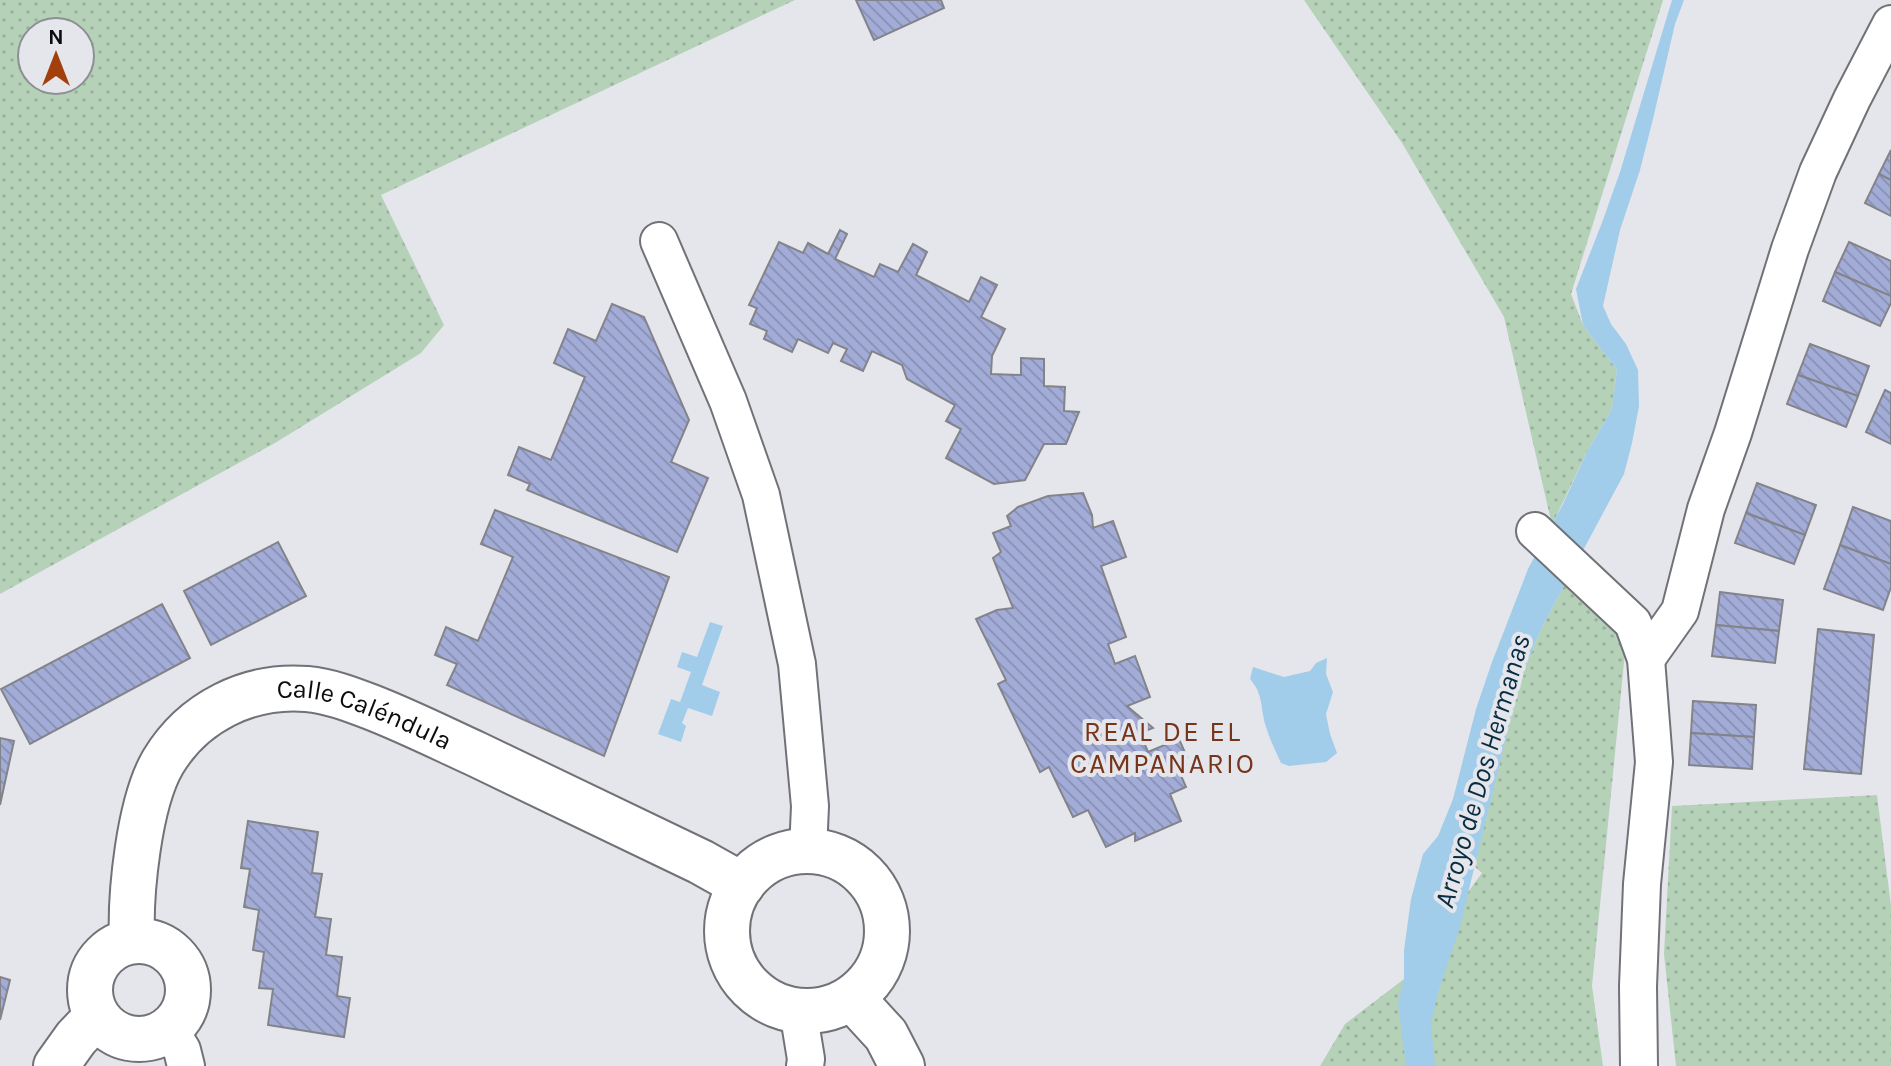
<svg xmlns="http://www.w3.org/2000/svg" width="1891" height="1066" viewBox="0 0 1891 1066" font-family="Karla,sans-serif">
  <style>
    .grass { fill: url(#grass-dots); fill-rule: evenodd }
    .water { fill: #a1ccea }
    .building { fill: url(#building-back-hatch); stroke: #83848a; stroke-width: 2 }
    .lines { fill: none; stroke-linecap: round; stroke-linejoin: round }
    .minor-casing { stroke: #717277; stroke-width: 40 }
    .tertiary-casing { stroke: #717277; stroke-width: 48 }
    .minor { stroke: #fff; stroke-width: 36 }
    .tertiary { stroke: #fff; stroke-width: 44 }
    .labels { text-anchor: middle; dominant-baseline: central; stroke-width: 8; stroke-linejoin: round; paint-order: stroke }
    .street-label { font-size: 26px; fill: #0c0c0e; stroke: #e5e6ec }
    .neighbourhood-label { font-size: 28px; letter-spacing: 2px; fill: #76351a; stroke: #e5e6ec }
    .water-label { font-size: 28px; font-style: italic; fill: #082d42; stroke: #e5e6ec }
  </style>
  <defs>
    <pattern id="grass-dots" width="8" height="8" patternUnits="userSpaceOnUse" patternTransform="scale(2)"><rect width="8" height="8" fill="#b5d2b9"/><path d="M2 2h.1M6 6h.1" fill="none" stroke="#9ab39e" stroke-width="1.8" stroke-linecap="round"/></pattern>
    <pattern id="building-back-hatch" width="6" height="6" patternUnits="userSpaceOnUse" patternTransform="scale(2)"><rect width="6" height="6" fill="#a3acd7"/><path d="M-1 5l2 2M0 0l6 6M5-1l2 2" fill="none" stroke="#8b93b7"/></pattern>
  </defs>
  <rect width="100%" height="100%" fill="#e5e6ec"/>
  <g class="grass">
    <path d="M0,0H795L381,195L444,325L421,353L275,443L0,594ZM32,32H80V80H32Z"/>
    <polygon points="1304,0 1663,0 1571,294 1583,325 1617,370 1612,409 1587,452 1552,525 1504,317 1402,143"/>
    <polygon points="1566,582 1627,632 1592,986 1603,1066 1320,1066 1345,1024 1404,979 1482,873 1474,866 1521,677 1542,627"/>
    <polygon points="1877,795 1891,906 1891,1066 1676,1066 1664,954 1672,806"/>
  </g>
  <g class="water">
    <polygon points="1672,0 1684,0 1675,24 1653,119 1640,170 1620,230 1603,306 1611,324 1626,344 1638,370 1639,406 1632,443 1624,474 1542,627 1521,677 1459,930 1438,992 1431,1024 1435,1066 1406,1066 1398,1002 1404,979 1404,950 1411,899 1423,854 1438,836 1453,799 1476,709 1492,662 1528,569 1562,506 1587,452 1612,409 1617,370 1583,325 1576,289 1603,220 1620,172"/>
    <polygon points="710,622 723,626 702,685 720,692 712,716 688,708 682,723 686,726 681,742 658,734 671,699 680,702 691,672 677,667 682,652 697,657"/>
    <path d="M1327,658L1326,674L1333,692L1326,714L1330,734L1337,753L1326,762L1289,766L1281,763C1276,752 1270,740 1266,727C1260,708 1264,695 1250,679L1253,667L1284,677L1310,671L1316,663Z"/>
  </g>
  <g class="building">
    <polygon points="856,0 941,0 944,8 874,40"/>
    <polygon points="1891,150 1891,180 1879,174"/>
    <polygon points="1879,174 1891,180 1891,216 1865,203"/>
    <polygon points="840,230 847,234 835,259 874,277 880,264 898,272 913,244 927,252 916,275 969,302 981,277 997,285 981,317 1005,329 992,356 991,374 1021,375 1021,358 1044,359 1044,386 1065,387 1064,411 1079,412 1066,444 1044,444 1025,480 994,484 946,458 961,429 946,421 955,405 907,379 902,365 872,351 863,371 841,361 847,349 833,343 828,353 798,339 792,352 764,339 767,331 750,324 757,308 749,305 779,242 803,253 808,243 828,254"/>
    <polygon points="1849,242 1891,261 1891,296 1835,272"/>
    <polygon points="1835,272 1891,296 1891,303 1880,326 1823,301"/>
    <polygon points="612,304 644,317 689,420 671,462 708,478 677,552 527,490 530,484 508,475 519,447 551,460 585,377 554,363 568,329 596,341"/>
    <polygon points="1810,344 1869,366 1858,396 1798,375"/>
    <polygon points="1798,375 1858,396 1846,427 1787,404"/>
    <polygon points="1885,390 1891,393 1891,444 1866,432"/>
    <polygon points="1757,483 1816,505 1805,535 1746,513"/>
    <polygon points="1083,493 1092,515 1093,528 1113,521 1126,557 1101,566 1126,637 1108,644 1115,664 1135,656 1150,697 1127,706 1153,728 1140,733 1148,752 1179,739 1187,757 1175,762 1186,787 1170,794 1181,821 1135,841 1135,833 1106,847 1088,810 1073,817 1049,767 1040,772 998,684 1006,680 976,619 997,610 1013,608 993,558 1001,552 993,533 1011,526 1007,516 1018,507 1048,496"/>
    <polygon points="1853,507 1891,521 1891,564 1840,545"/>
    <polygon points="495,510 669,577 604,756 447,685 457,664 435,655 446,627 478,641 513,557 481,544"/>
    <polygon points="1746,513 1805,535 1794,564 1735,543"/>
    <polygon points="278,542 306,596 211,645 184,591"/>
    <polygon points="1840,545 1891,564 1891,587 1883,610 1824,589"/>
    <polygon points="1720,592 1783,600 1779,631 1716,625"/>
    <polygon points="162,604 190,658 30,744 1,689"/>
    <polygon points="1716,625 1779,631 1775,663 1712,656"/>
    <polygon points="1818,629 1874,635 1861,774 1804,769"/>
    <polygon points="1693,701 1756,705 1754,737 1691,733"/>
    <polygon points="1691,733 1754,737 1752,769 1689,765"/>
    <polygon points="0,738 14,741 0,805"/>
    <polygon points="248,821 318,832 312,873 322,874 315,917 331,919 326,955 342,957 337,996 350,998 344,1037 268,1025 273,989 259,988 264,952 253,950 259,910 244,907 250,869 241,868"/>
    <polygon points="0,977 10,980 0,1020"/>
  </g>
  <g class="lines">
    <defs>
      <g id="minor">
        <polyline points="659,241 728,401 761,495 797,664 810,806 808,851"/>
        <polyline points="1535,531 1633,623 1646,659 1654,762 1642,884 1638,986 1639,1066"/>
        <polyline points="1646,659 1680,611 1706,509 1733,433 1790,249 1818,172 1852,99 1891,24"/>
        <polyline points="798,1010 806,1059 805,1066"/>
        <polyline points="169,1029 182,1050 186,1066"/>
      </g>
      <g id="tertiary">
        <circle cx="807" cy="931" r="80"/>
        <path id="s1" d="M132,940C130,893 139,803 163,762C193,712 249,684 307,689C329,691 350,699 371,707C407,721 441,738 476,754C551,790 626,826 701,862L742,885"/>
        <circle cx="139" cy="990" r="49"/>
        <polyline points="852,998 886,1035 902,1066"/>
        <polyline points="56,1066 76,1038 97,1016"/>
      </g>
    </defs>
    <use href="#minor" class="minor-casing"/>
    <use href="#tertiary" class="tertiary-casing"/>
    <use href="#minor" class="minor"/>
    <use href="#tertiary" class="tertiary"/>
  </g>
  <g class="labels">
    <g class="street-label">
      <text stroke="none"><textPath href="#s1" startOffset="414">Calle Caléndula</textPath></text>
    </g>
    <g class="neighbourhood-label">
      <text x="1163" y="731">REAL DE EL<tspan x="1163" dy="32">CAMPANARIO</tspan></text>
    </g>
    <g class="water-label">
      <text transform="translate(1482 771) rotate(-74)">Arroyo de Dos Hermanas</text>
    </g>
  </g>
  <g transform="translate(56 56)"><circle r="38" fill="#e5e6ec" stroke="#8e8f93" stroke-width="2"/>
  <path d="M0-6L14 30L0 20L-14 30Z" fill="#a33f0d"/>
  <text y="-12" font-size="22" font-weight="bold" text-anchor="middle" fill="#0c0c0e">N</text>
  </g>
</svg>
